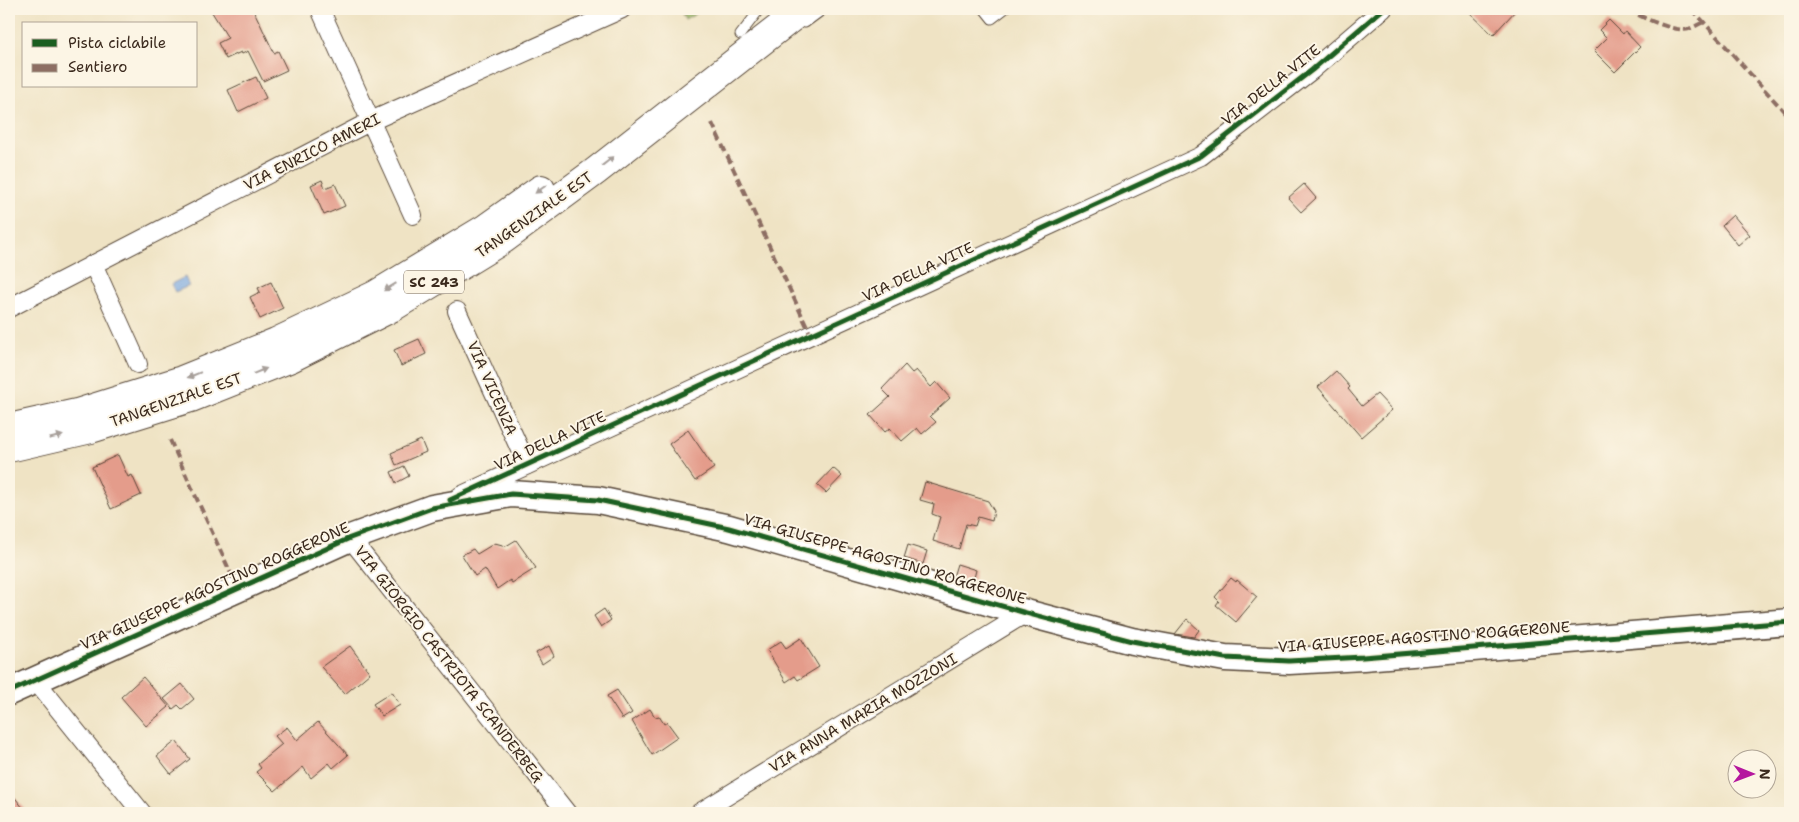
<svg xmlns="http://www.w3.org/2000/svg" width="1799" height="822" viewBox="0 0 1799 822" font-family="'Shantell Sans',sans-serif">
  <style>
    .forest { fill: #98b567; stroke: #6a7042 }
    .water { fill: #75a4df; stroke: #58677e }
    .building { fill: #e49c8b }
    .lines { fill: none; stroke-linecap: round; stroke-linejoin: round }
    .lane-casing { stroke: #564637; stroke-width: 11 }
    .street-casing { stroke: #564637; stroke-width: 20 }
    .secondary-casing { stroke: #564637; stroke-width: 29 }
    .highway-casing { stroke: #564637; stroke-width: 30 }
    .lane { stroke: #fff; stroke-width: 9 }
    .street { stroke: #fff; stroke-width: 18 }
    .secondary { stroke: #fff; stroke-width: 26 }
    .highway { stroke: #fff; stroke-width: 28 }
    .quiet { stroke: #8d6e63; stroke-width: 4; stroke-dasharray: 8 4; stroke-linecap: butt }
    .cycleway-casing { stroke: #fcf5e5; stroke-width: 8 }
    .cycleway { stroke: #1b5e20; stroke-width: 5 }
    .oneway { fill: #a79f9a }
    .labels { text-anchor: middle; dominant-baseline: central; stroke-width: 4; stroke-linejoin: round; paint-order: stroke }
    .shield { fill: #fcf5e5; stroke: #75675a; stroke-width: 1 }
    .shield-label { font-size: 14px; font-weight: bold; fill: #3b2a1e }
    .street-label { font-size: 15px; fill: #3b2a1e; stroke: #fcf5e5 }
  </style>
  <rect width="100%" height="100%" fill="#fcf5e5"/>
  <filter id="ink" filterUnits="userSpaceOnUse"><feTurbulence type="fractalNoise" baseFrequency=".02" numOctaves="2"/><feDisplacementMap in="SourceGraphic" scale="10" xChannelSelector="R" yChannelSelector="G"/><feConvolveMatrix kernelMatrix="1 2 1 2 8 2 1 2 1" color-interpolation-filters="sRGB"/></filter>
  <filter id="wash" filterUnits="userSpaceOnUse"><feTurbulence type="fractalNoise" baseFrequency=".0096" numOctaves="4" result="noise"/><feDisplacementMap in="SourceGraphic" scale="20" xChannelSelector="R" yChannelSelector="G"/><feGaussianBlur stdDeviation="1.12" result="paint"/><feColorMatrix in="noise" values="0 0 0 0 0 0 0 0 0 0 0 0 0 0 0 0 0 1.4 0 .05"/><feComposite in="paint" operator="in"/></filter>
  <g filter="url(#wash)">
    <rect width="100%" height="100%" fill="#efe3c4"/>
    <polygon class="forest" points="680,9 704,9 685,20"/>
    <polygon class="water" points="185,277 189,286 175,292 171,284"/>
    <g id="blocks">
      <g class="building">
        <polygon points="210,9 253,9 274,53 278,51 287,70 263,81 248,51 242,54 241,52 226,59 218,43 228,38"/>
        <polygon points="1466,9 1517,9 1493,35"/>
        <polygon points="1609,20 1623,34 1625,31 1640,47 1615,72 1594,51 1607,38 1599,30"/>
        <polygon points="256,77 266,98 238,112 228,90"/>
        <polygon points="322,180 325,188 335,184 345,206 324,215 311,185"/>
        <polygon points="1304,184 1316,198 1301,212 1288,198"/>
        <polygon points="1733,215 1750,235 1738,245 1722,225"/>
        <polygon points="271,282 283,308 260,319 250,297 260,292 258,288"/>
        <polygon points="419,339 426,354 401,366 394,350"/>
        <polygon points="905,365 912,373 916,370 931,387 936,382 950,398 930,416 936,422 922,434 917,428 902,441 890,428 885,432 870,415 890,397 882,389"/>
        <polygon points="1336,371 1350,387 1348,389 1362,406 1377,394 1392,410 1361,437 1318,387"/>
        <polygon points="688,430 714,468 695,481 669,444"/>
        <polygon points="421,440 426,452 396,465 391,453"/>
        <polygon points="118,455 128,477 132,475 141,495 111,509 92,467"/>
        <polygon points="404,466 409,476 396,483 391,472"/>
        <polygon points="833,468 842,476 826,493 817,485"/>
        <polygon points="925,482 988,501 994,511 992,521 978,517 975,526 966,524 959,549 933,541 940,517 932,514 934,504 920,500"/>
        <polygon points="516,540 536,568 512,583 510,580 497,589 485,569 475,576 462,555 473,549 477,554 495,543 506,546"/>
        <polygon points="908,545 927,551 923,564 904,558"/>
        <polygon points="957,564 976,570 973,582 953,577"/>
        <polygon points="1231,578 1236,582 1237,580 1257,597 1236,622 1216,605 1219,601 1215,597"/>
        <polygon points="604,609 611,620 601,627 594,616"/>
        <polygon points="1187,619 1199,630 1194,637 1175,634"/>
        <polygon points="801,638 819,667 798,680 795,676 786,682 767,650 781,641 786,648"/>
        <polygon points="350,646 370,673 345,694 321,667"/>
        <polygon points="549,646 554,656 542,664 536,653"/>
        <polygon points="143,677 169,707 146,726 121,697"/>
        <polygon points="182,684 194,699 182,709 178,705 173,709 164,699"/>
        <polygon points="617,690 632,713 622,719 607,696"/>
        <polygon points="392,692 400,705 382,716 373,704"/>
        <polygon points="650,709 655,717 659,716 664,724 667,722 678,737 652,755 632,721"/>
        <polygon points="318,722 348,755 333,768 329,763 311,778 303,767 275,791 256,772 261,768 258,764 282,744 275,736 287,727 297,740"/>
        <polygon points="176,741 190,759 171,774 157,756"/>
        <polygon points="9,790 27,813 9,813"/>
      </g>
    </g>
  </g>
  <g filter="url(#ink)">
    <use href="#blocks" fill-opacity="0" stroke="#564637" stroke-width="1"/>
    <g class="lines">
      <defs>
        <g id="lane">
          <polyline points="984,9 992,19 1005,9"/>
          <polyline points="805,23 824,9"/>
          <polyline points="740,35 760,9"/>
        </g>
        <g id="street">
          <polyline points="320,9 413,215"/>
          <polyline points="93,264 138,364"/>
          <polyline points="9,308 371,121 622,9"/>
          <polyline points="457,311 527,465"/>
          <polyline points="460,496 1201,156 1312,70 1383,9"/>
          <polyline points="350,538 567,813"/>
          <polyline points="35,680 142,813"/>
          <polyline points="699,813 1026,613"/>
        </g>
        <polyline id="secondary" points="9,692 350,538 432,508 511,494 598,500 729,528 1026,613 1132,641 1225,658 1289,661 1363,657 1790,622"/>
        <g id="highway">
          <polyline points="9,428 77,413 182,380 276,342 375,295 486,228 541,189"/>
          <polyline points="9,448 91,429 191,398 291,358 393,307 504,239 596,171 803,9"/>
        </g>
      </defs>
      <use href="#lane" class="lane-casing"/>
      <use href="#street" class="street-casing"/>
      <use href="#secondary" class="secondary-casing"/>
      <use href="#highway" class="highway-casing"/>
      <use href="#lane" class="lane"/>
      <use href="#street" class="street"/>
      <use href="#secondary" class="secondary"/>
      <use href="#highway" class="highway"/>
      <g class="quiet">
        <path d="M1628,9C1640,17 1676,33 1689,29C1694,27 1699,24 1704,22"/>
        <polyline points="1692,9 1790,118"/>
        <polyline points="712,123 811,335"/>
        <polyline points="170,440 238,589"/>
      </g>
      <defs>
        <g id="cycleway">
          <polyline points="450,500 1201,156 1312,70 1383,9"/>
          <polyline points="9,692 350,538 432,508 511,494 598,500 729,528 1026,613 1132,641 1225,658 1289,661 1363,657 1790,622"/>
        </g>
      </defs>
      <use href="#cycleway" class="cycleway-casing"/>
      <use href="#cycleway" class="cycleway"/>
    </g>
    <defs><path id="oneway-solid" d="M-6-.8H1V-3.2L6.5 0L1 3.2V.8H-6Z" transform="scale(1.25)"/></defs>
    <g class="oneway">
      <use href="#oneway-solid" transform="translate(608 161) rotate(-38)"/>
      <use href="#oneway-solid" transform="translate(541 189) rotate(145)"/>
      <use href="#oneway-solid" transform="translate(390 287) rotate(149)"/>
      <use href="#oneway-solid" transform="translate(260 371) rotate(-22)"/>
      <use href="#oneway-solid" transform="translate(194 375) rotate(158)"/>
      <use href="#oneway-solid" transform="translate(56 437) rotate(-13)"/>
    </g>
  </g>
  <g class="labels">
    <rect class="shield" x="404" y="270.5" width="60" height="23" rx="4"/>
    <g class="shield-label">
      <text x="434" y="282">SC 243</text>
    </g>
    <g class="street-label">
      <text transform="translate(1271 85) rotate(-38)">VIA DELLA VITE</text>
      <text transform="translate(312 152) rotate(-27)">VIA ENRICO AMERI</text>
      <text transform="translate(534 215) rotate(-35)">TANGENZIALE EST</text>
      <text transform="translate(918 272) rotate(-25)">VIA DELLA VITE</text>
      <text transform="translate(492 388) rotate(66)">VIA VICENZA</text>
      <text transform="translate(176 400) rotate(-19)">TANGENZIALE EST</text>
      <text transform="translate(550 441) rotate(-25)">VIA DELLA VITE</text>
      <text transform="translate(885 559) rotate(16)">VIA GIUSEPPE AGOSTINO ROGGERONE</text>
      <text transform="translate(215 586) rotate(-24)">VIA GIUSEPPE AGOSTINO ROGGERONE</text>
      <text transform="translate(1424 637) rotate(-4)">VIA GIUSEPPE AGOSTINO ROGGERONE</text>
      <text transform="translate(449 664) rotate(52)">VIA GIORGIO CASTRIOTA SCANDERBEG</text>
      <text transform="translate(863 713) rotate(-31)">VIA ANNA MARIA MOZZONI</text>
    </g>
  </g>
  <rect width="1799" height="822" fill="none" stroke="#fcf5e5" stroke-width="30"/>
  <rect x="22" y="22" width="175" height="65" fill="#fcf5e5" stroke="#afa495"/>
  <rect x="32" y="39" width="25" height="8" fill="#1b5e20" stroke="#afa495"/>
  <text x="68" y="48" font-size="15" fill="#3b2a1e">Pista ciclabile</text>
  <rect x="32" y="64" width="25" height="8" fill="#8d6e63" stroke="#afa495"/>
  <text x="68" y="72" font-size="15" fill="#3b2a1e">Sentiero</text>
  <g transform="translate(1752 774) rotate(91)"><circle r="24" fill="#fcf5e5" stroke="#afa495"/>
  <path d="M0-4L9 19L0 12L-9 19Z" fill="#b5179e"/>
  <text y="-8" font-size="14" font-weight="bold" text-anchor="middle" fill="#3b2a1e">N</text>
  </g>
</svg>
